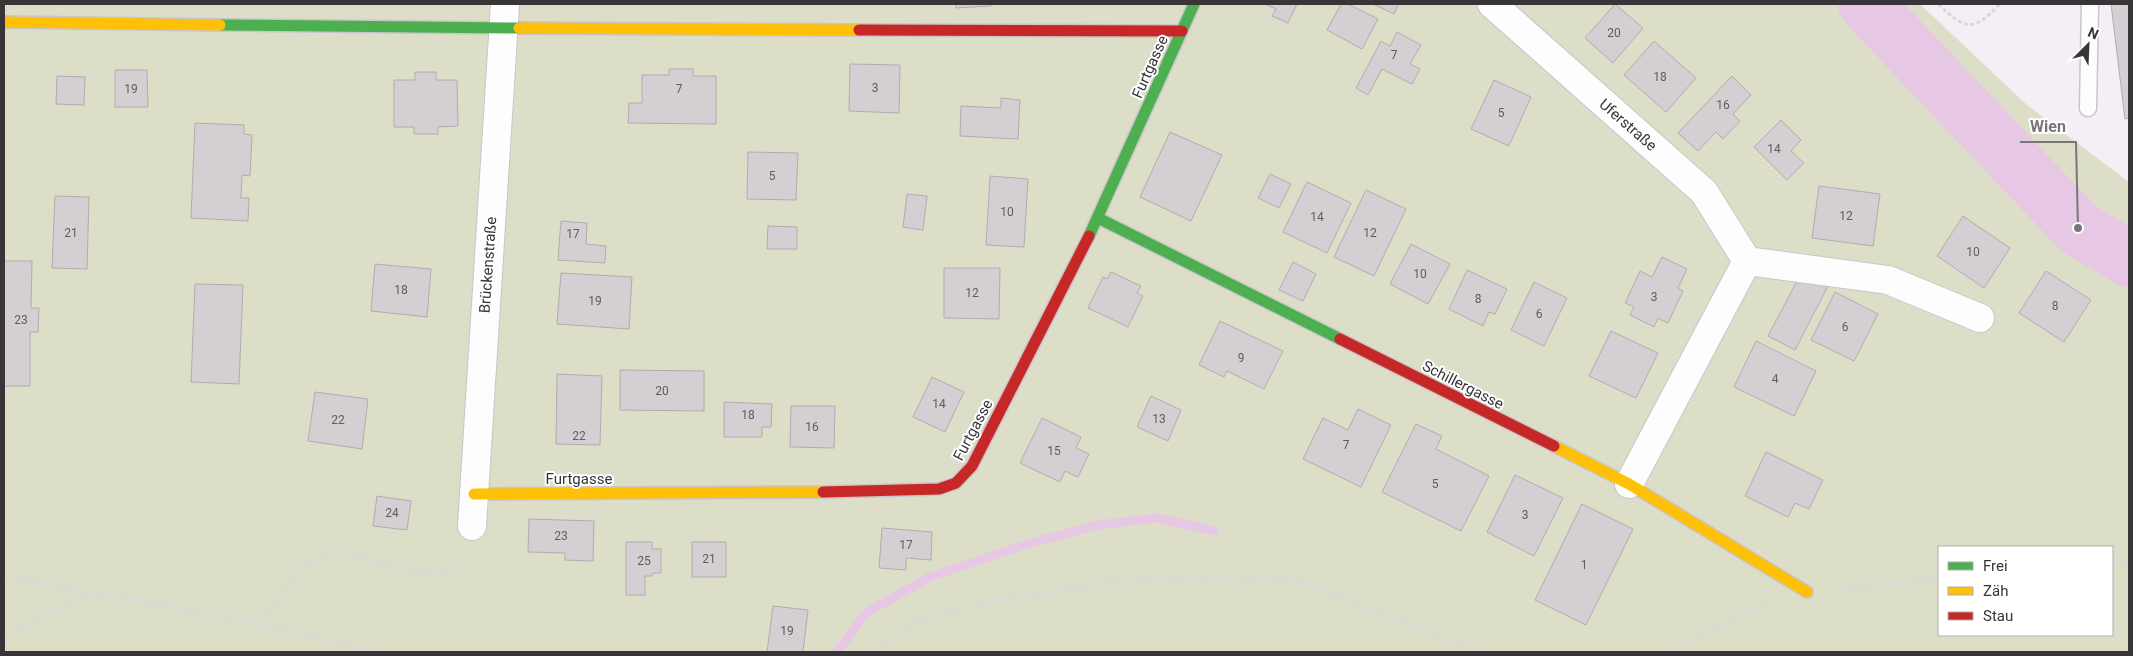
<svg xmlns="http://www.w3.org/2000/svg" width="2133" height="656" viewBox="0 0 2133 656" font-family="Roboto,sans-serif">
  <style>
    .green { fill: #dddec8; fill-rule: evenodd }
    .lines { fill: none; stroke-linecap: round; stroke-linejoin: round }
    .stream { stroke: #e7c8e4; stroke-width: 9 }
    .river { stroke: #e7c8e4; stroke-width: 56 }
    .building { fill: #d3cfd3; stroke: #b0acb0 }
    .lane-casing { stroke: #cac5c9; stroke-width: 19 }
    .street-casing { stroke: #cac5c9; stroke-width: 30 }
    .fast-casing { stroke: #cac5c9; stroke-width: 14 }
    .slow-casing { stroke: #cac5c9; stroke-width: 14 }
    .jam-casing { stroke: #cac5c9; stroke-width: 14 }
    .path { stroke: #d9d7d9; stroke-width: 3; stroke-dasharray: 4 2.5; stroke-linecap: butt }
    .lane { stroke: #fefdfe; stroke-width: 16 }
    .street { stroke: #fefdfe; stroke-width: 28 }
    .fast { stroke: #4caf50; stroke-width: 11 }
    .slow { stroke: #ffc107; stroke-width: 11 }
    .jam { stroke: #c62828; stroke-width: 11 }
    .labels { text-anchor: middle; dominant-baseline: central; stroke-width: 4; stroke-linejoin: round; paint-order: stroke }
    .number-label { font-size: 12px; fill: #5f5b5f }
    .street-label { font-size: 15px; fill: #383438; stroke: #fff }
    .leader { fill: none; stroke: #7a757a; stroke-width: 2 }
    .callout-dot { fill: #7a757a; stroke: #fff; stroke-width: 2 }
    .callout-label { font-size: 16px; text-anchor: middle; font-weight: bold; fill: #7a757a; stroke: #fff; stroke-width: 4; stroke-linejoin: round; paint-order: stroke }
  </style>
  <rect width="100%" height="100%" fill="#f5eff5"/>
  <path class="green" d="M4,4H1920L2027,105L2129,182V652H4ZM1939,547H2112V635H1939Z"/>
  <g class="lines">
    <polyline class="stream" points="837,652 866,613 930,577 1027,544 1098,525 1157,518 1214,531"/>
    <polyline class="river" points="1866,4 2078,228 2129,259"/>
  </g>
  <g class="building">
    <polygon points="955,4 991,4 991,6 956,8"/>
    <polygon points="1265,4 1297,4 1288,23 1272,16 1276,9"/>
    <polygon points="1341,4 1348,4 1378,19 1362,49 1327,30"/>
    <polygon points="1373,4 1399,4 1394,14"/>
    <polygon points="1615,4 1643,28 1613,63 1585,38"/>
    <polygon points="2111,4 2129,4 2129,118 2125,119"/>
    <polygon points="1397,32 1421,45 1410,64 1420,69 1412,84 1382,69 1368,95 1356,88 1381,41 1390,46"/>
    <polygon points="1654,41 1696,78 1666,112 1624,75"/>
    <polygon points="850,64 900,65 899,113 849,111"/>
    <polygon points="669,69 693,69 693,76 716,76 716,124 628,123 629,103 642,103 642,75 669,75"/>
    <polygon points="115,70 147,70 148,107 115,107"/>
    <polygon points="415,72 436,72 436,80 457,80 458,126 438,127 438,134 414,134 414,127 394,127 394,80 415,80"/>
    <polygon points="57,76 85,77 84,105 56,104"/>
    <polygon points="1732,76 1751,95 1733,114 1740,121 1723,139 1716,132 1698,151 1678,133"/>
    <polygon points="1494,80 1531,97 1509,146 1471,129"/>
    <polygon points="1001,98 1020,100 1018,139 960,136 961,106 1001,108"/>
    <polygon points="1781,120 1801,140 1791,151 1804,163 1787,180 1754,147"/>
    <polygon points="195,123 244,125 244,134 252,135 250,176 242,175 241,198 249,198 248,221 191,218"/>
    <polygon points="1170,132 1222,155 1191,221 1140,197"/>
    <polygon points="748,152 798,153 796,200 747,199"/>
    <polygon points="1270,174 1291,184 1279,208 1258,198"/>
    <polygon points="990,176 1028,179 1024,247 986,245"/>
    <polygon points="1307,182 1351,203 1327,253 1283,232"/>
    <polygon points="1819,186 1880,194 1873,246 1812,238"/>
    <polygon points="1366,190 1406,209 1374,276 1334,257"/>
    <polygon points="907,194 927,196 923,230 903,227"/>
    <polygon points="55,196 89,197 87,269 52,268"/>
    <polygon points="1963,216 2010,248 1984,288 1937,256"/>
    <polygon points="561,221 587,223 586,244 606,246 605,263 558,260"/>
    <polygon points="768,226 797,227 797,249 767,249"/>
    <polygon points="1411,244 1450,264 1428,304 1390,284"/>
    <polygon points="1662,257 1687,269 1678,288 1683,291 1668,323 1658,318 1654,327 1630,315 1634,307 1625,303 1640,271 1652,277"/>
    <polygon points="4,261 32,261 31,308 39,308 38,332 30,332 30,386 4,386"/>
    <polygon points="1293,262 1316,274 1303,301 1279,290"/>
    <polygon points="375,264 431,269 427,317 371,311"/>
    <polygon points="944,268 1000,268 999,319 944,318"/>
    <polygon points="1467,270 1507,289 1495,314 1489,312 1483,326 1449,309"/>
    <polygon points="2046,271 2091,300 2064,342 2019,313"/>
    <polygon points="1111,272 1141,286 1137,293 1143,296 1128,327 1088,308 1103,277 1107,279"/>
    <polygon points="561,273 632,277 629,329 557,324"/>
    <polygon points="1797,281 1828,286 1795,350 1768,336"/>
    <polygon points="1534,282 1567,298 1544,346 1511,330"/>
    <polygon points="195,284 243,285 239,384 191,382"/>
    <polygon points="1835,292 1878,314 1854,361 1811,340"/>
    <polygon points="1220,321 1283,351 1264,389 1227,371 1224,377 1199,365"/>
    <polygon points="1611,331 1658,353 1636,398 1589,376"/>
    <polygon points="1756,341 1816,371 1794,416 1734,387"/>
    <polygon points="620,370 704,371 704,411 620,410"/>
    <polygon points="557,374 602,376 600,445 556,444"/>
    <polygon points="932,377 964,392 945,432 913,417"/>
    <polygon points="315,392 368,399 362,449 308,441"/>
    <polygon points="1151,396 1181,410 1168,441 1137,427"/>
    <polygon points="724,402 772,404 771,427 762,427 762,437 724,437"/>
    <polygon points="791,406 835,406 834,448 790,447"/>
    <polygon points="1358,409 1391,425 1361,487 1303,459 1323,418 1348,430"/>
    <polygon points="1042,418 1081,437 1076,448 1089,454 1078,477 1065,471 1060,482 1020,463"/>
    <polygon points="1416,424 1442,436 1436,449 1489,476 1461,531 1382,492"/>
    <polygon points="1766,452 1823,480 1809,509 1795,503 1788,517 1745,496"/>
    <polygon points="1515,475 1563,498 1534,556 1487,532"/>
    <polygon points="377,496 411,501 407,530 373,526"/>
    <polygon points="1582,504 1633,529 1586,625 1535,600"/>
    <polygon points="529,519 594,521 593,561 565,560 565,553 528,552"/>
    <polygon points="882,528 932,532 931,560 906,558 906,570 879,568"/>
    <polygon points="626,542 652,542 652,549 661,549 661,573 653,573 652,576 645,576 645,595 626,595"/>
    <rect x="692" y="542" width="34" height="35"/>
    <polygon points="773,606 808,610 803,652 767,652"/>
  </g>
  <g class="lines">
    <defs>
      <polyline id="lane" points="2088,108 2090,4"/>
      <g id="street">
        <polyline points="1492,4 1704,192 1747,261 1629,484"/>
        <polyline points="1747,261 1888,280 1980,318"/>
        <polyline points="472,526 505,4"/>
      </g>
      <g id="fast">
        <polyline points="220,25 519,28"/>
        <polyline points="1098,218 1340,339"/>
        <polyline points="1089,236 1194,4"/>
      </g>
      <g id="slow">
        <polyline points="4,22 220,25"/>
        <polyline points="519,28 859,30"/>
        <polyline points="1554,446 1629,484 1807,592"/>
        <polyline points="474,494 823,492"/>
      </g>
      <g id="jam">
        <polyline points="859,30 1182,31"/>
        <polyline points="1340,339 1554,446"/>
        <polyline points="823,492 939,489 956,483 972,466 1089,236"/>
      </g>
    </defs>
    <use href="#lane" class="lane-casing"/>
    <use href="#street" class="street-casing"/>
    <use href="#fast" class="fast-casing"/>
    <use href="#slow" class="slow-casing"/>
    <use href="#jam" class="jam-casing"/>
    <g class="path">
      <path d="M1938,4C1967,31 1972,32 2000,4"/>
      <polyline points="2112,563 2129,561"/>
      <path d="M4,577C129,597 253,622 377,652"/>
      <polyline points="1835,589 1939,579"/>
      <polyline points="263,624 297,569 335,551 398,567 445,575 465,555"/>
      <polyline points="4,636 90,592"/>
      <polyline points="877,652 890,640 921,619 999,600 1123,580 1291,578 1480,652"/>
      <polyline points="1671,652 1744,613 1769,605"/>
    </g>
    <use href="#lane" class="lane"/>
    <use href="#street" class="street"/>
    <use href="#fast" class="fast"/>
    <use href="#slow" class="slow"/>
    <use href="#jam" class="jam"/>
  </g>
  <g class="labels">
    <g class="number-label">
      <text x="1614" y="33">20</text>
      <text x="1394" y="55">7</text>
      <text x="1660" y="77">18</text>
      <text x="875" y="88">3</text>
      <text x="131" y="89">19</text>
      <text x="679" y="89">7</text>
      <text x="1723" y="105">16</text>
      <text x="1501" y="113">5</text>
      <text x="1774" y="149">14</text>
      <text x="772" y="176">5</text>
      <text x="1007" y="212">10</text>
      <text x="1846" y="216">12</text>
      <text x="1317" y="217">14</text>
      <text x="71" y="233">21</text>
      <text x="1370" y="233">12</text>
      <text x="573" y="234">17</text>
      <text x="1973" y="252">10</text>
      <text x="1420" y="274">10</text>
      <text x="401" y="290">18</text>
      <text x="972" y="293">12</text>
      <text x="1654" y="297">3</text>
      <text x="1478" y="299">8</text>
      <text x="595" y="301">19</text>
      <text x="2055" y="306">8</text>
      <text x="1539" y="314">6</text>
      <text x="21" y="320">23</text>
      <text x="1845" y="327">6</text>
      <text x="1241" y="358">9</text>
      <text x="1775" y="379">4</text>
      <text x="662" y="391">20</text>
      <text x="939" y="404">14</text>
      <text x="748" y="415">18</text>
      <text x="1159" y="419">13</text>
      <text x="338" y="420">22</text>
      <text x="812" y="427">16</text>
      <text x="579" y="436">22</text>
      <text x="1346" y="445">7</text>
      <text x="1054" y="451">15</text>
      <text x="1435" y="484">5</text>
      <text x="392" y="513">24</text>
      <text x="1525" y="515">3</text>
      <text x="561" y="536">23</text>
      <text x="906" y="545">17</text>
      <text x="709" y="559">21</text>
      <text x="644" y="561">25</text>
      <text x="1584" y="565">1</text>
      <text x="787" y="631">19</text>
    </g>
    <g class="street-label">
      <text transform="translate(1150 67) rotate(-66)">Furtgasse</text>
      <text transform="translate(1628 125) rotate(41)">Uferstraße</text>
      <text transform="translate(488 265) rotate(-86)">Brückenstraße</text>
      <text transform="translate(1463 385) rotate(27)">Schillergasse</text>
      <text transform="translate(973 430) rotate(-62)">Furtgasse</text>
      <text x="579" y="479">Furtgasse</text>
    </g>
  </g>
  <path class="leader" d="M2078 228L2076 142H2020"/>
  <circle class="callout-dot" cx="2078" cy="228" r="5"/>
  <g class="callout-label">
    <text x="2048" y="132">Wien</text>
  </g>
  <rect width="2133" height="656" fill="none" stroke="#383438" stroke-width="10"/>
  <rect x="1938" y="546" width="175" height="90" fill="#ffffff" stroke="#afaeaf"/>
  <rect x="1948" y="562" width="25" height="8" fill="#4caf50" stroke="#afaeaf"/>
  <text x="1983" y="571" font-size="15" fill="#383438">Frei</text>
  <rect x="1948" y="587" width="25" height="8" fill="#ffc107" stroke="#afaeaf"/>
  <text x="1983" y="596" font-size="15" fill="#383438">Zäh</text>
  <rect x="1948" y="612" width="25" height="8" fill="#c62828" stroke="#afaeaf"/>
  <text x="1983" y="621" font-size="15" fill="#383438">Stau</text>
  <g transform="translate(2088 45) rotate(24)" stroke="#ffffff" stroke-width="4" paint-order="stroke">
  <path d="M0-4L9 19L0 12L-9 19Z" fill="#383438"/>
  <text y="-8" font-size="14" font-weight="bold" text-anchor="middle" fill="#383438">N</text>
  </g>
</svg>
